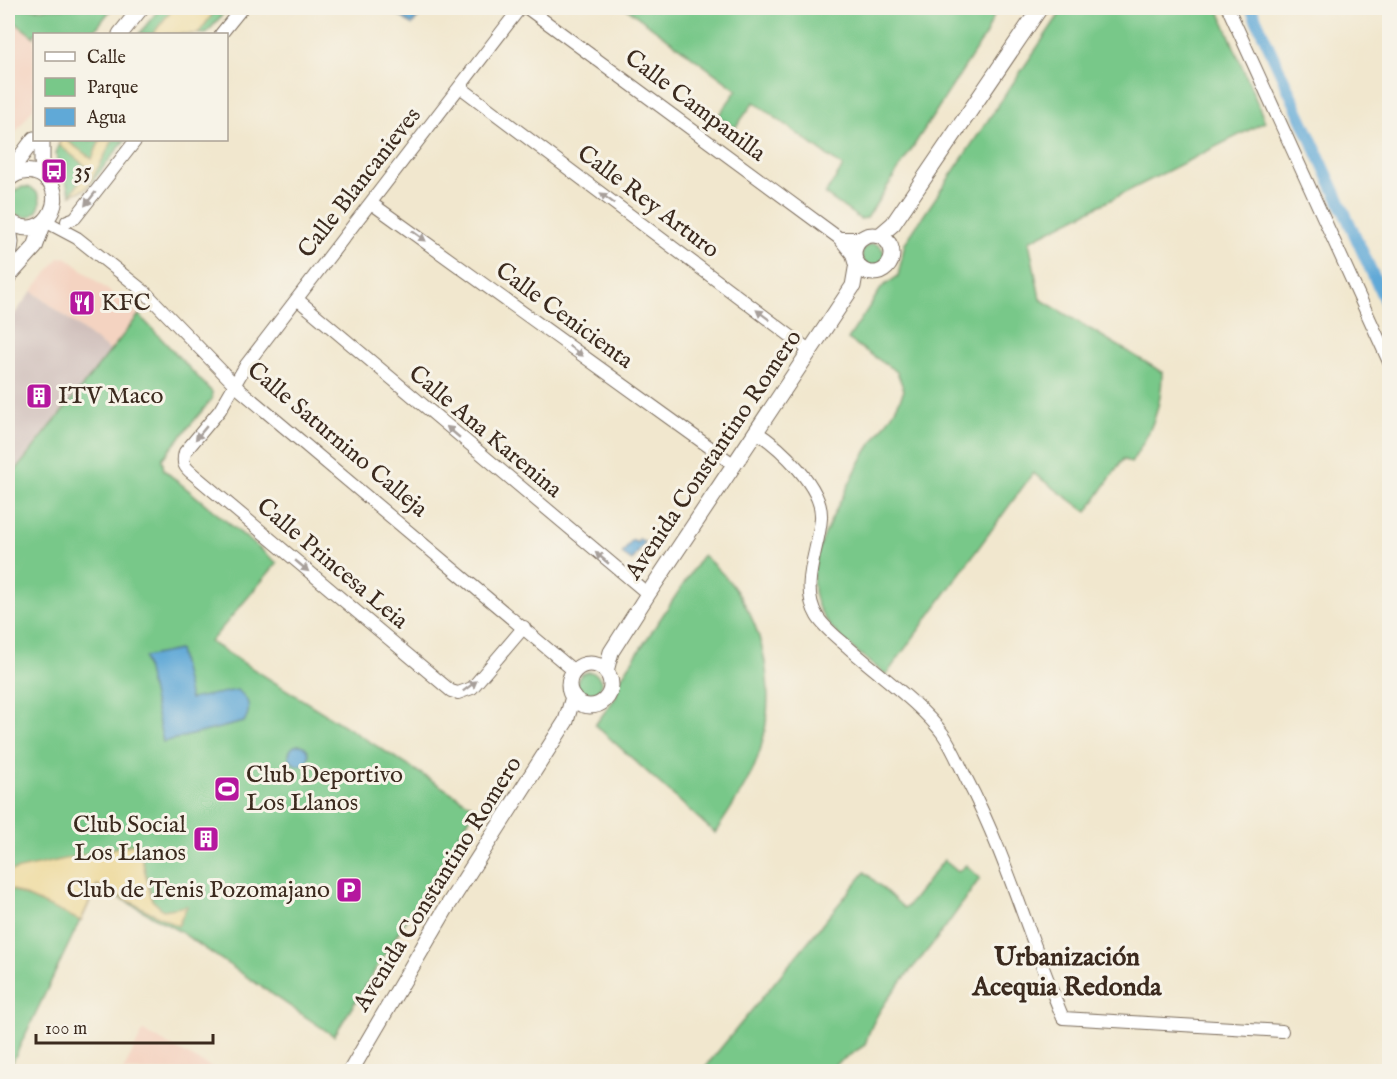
<svg xmlns="http://www.w3.org/2000/svg" width="1397" height="1079" viewBox="0 0 1397 1079" font-family="'IM FELL English',serif">
  <style>
    .built { fill: #f4d3c1 }
    .industrial { fill: #d0c0bc }
    .green { fill: #78c889; stroke: #5a7954; stroke-width: 1.5 }
    .sand { fill: #eeda9e; stroke: #94825e; stroke-width: 1.5 }
    .water { fill: #60a9d7; stroke: #4e6a7a; stroke-width: 1.5 }
    .lines { fill: none; stroke-linecap: round; stroke-linejoin: round }
    .canal { stroke: #60a9d7; stroke-width: 12 }
    .minor-casing { stroke: #7b6c5c; stroke-width: 14 }
    .tertiary-casing { stroke: #7b6c5c; stroke-width: 17 }
    .minor { stroke: #fff; stroke-width: 12 }
    .tertiary { stroke: #fff; stroke-width: 15 }
    .oneway { fill: #a79f9a }
    .labels { text-anchor: middle; dominant-baseline: central; stroke-width: 6; stroke-linejoin: round; paint-order: stroke }
    .street-label { font-size: 24px; fill: #3b2a1e; stroke: #f7f3e8 }
    .poi-label { font-size: 24px; fill: #3b2a1e; stroke: #f7f3e8; text-anchor: start }
    .neighbourhood-label { font-size: 26px; font-weight: bold; fill: #3b2a1e; stroke: #f7f3e8 }
  </style>
  <rect width="100%" height="100%" fill="#f7f3e8"/>
  <filter id="ink" filterUnits="userSpaceOnUse"><feTurbulence type="fractalNoise" baseFrequency=".0167" numOctaves="2"/><feDisplacementMap in="SourceGraphic" scale="12" xChannelSelector="R" yChannelSelector="G"/><feConvolveMatrix kernelMatrix="1 2 1 2 8 2 1 2 1" color-interpolation-filters="sRGB"/></filter>
  <filter id="wash" filterUnits="userSpaceOnUse"><feTurbulence type="fractalNoise" baseFrequency=".008" numOctaves="4" result="noise"/><feDisplacementMap in="SourceGraphic" scale="24" xChannelSelector="R" yChannelSelector="G"/><feGaussianBlur stdDeviation="1.35" result="paint"/><feColorMatrix in="noise" values="0 0 0 0 0 0 0 0 0 0 0 0 0 0 0 0 0 1.4 0 .05"/><feComposite in="paint" operator="in"/></filter>
  <g filter="url(#wash)">
    <rect width="100%" height="100%" fill="#f1e7ce"/>
    <g class="built">
      <polygon points="8,17 34,38 34,107 8,143"/>
      <polygon points="66,257 139,315 110,351 32,291 59,258"/>
      <polygon points="143,1031 218,1071 123,1071"/>
    </g>
    <polygon class="industrial" points="32,291 110,351 15,470 8,464 8,323"/>
    <g class="green">
      <polygon points="8,8 10,9 112,8 92,34 34,34 34,37 8,17"/>
      <polygon points="160,8 228,8 206,34 139,34"/>
      <polygon points="626,8 997,8 986,34 867,218 860,219 825,194 843,167 754,102 735,128 718,116 737,90"/>
      <path d="M1067,8H1218L1265,122L1029,241L1040,299L1162,372C1162,409 1151,432 1131,463L1123,459L1087,512L1033,473L886,675C865,657 838,640 823,616C798,577 827,528 845,492C852,479 858,464 866,452C879,431 896,413 904,390L897,372L848,339L882,287L898,276L905,243L1061,12Z"/>
      <polygon points="60,140 125,140 87,188 71,195 56,154"/>
      <circle cx="25" cy="202" r="15"/>
      <circle cx="873" cy="255" r="11"/>
      <polygon points="139,315 212,392 212,399 162,459 164,470 277,563 210,642 476,808 334,1036 179,931 97,885 8,1071 8,480"/>
      <path d="M703,555C713,564 724,574 732,585C770,634 778,708 755,765C745,789 729,811 715,833L595,725L616,697L618,682Z"/>
      <circle cx="589" cy="684" r="12"/>
      <path d="M944,860L958,872L966,865L980,878C965,899 950,922 934,942C909,975 875,1005 865,1045L836,1064L830,1071H702L865,872L904,908L907,907Z"/>
    </g>
    <g class="sand">
      <polygon points="173,8 217,8 198,34 153,34"/>
      <polygon points="60,140 66,140 92,159 100,140 113,140 87,188 71,195 88,168 59,145"/>
      <polygon points="138,843 152,900 163,910 187,906 178,926 97,885 81,921 8,888 10,871"/>
    </g>
    <g class="water">
      <polygon points="393,8 408,8 419,16 412,25 391,9"/>
      <polygon points="639,539 645,542 632,561 622,554 632,540 637,543"/>
      <path d="M179,650L190,699L237,690C249,698 252,709 244,722L163,742L144,657Z"/>
      <circle cx="299" cy="755" r="10"/>
    </g>
    <g class="lines">
      <polyline class="canal" points="1251,8 1390,312"/>
    </g>
  </g>
  <g filter="url(#ink)">
    <g class="lines">
      <defs>
        <g id="minor">
          <path d="M520,8L246,365L220,410L185,452C182,463 184,467 193,474L451,691L458,693L472,688L524,627"/>
          <polyline points="527,8 839,238 855,258"/>
          <polyline points="1228,8 1390,364"/>
          <polyline points="221,34 242,8"/>
          <polyline points="460,87 809,350"/>
          <polyline points="371,203 733,464"/>
          <polyline points="45,221 77,238 146,293 239,389 574,671"/>
          <polyline points="67,221 75,218 136,140"/>
          <polyline points="839,238 862,238"/>
          <polyline points="297,299 648,594"/>
          <path d="M755,431C780,447 823,487 821,518C819,550 799,585 817,616C824,628 839,639 849,648C877,673 922,705 943,734C952,747 959,764 966,778C1006,854 1029,938 1063,1018L1282,1031"/>
        </g>
        <g id="tertiary">
          <polyline points="120,34 141,8"/>
          <polyline points="42,140 42,161 46,179"/>
          <polyline points="18,173 16,163 34,139"/>
          <path d="M8,180C15,173 23,170 33,172C76,182 48,251 8,220"/>
          <circle cx="873" cy="254" r="19"/>
          <polyline points="879,236 893,224 1040,8"/>
          <polyline points="8,266 11,242 8,221"/>
          <polyline points="8,277 35,247 44,222"/>
          <circle cx="590" cy="685" r="21"/>
          <polyline points="606,671 611,652 648,594 853,286 857,263"/>
          <polyline points="350,1072 445,910 566,721 573,697"/>
        </g>
      </defs>
      <use href="#minor" class="minor-casing"/>
      <use href="#tertiary" class="tertiary-casing"/>
      <use href="#minor" class="minor"/>
      <use href="#tertiary" class="tertiary"/>
    </g>
    <defs><path id="oneway-solid" d="M-6-.8H1V-3.2L6.5 0L1 3.2V.8H-6Z" transform="scale(1.5)"/></defs>
    <g class="oneway">
      <use href="#oneway-solid" transform="translate(607 198) rotate(-143)"/>
      <use href="#oneway-solid" transform="translate(90 199) rotate(128)"/>
      <use href="#oneway-solid" transform="translate(419 236) rotate(36)"/>
      <use href="#oneway-solid" transform="translate(763 315) rotate(-143)"/>
      <use href="#oneway-solid" transform="translate(576 351) rotate(36)"/>
      <use href="#oneway-solid" transform="translate(453 432) rotate(-140)"/>
      <use href="#oneway-solid" transform="translate(201 433) rotate(130)"/>
      <use href="#oneway-solid" transform="translate(602 558) rotate(-140)"/>
      <use href="#oneway-solid" transform="translate(302 566) rotate(40)"/>
      <use href="#oneway-solid" transform="translate(470 686) rotate(-37)"/>
    </g>
  </g>
  <defs>
    <symbol id="bus-square" viewBox="-11 -11 22 22"><rect x="-9" y="-9" width="18" height="18" rx="4" fill="#b5179e" stroke="#f7f3e8"/><path d="M-5-6H5V4H4V6H2V4H-2V6H-4V4H-5ZM-3.5-4V0h7V-4ZM-3.5 1.2v1.5H-2V1.2ZM2 1.2v1.5H3.5V1.2Z" fill="#fff"/></symbol>
    <symbol id="restaurant-square" viewBox="-11 -11 22 22"><rect x="-9" y="-9" width="18" height="18" rx="4" fill="#b5179e" stroke="#f7f3e8"/><path d="M-5-6h1v4h1v-4h1v4h1v-4h1v5L-1.5 .5V6h-2V.5L-5-1ZM5-6V6H3V1.5H1.5Q1.5-4 5-6Z" fill="#fff"/></symbol>
    <symbol id="building-square" viewBox="-11 -11 22 22"><rect x="-9" y="-9" width="18" height="18" rx="4" fill="#b5179e" stroke="#f7f3e8"/><path d="M-4-6H4V6H1V3H-1V6H-4ZM-2.5-4.3h1.7v1.8h-1.7ZM.8-4.3h1.7v1.8H.8ZM-2.5-1h1.7V.8h-1.7ZM.8-1h1.7V.8H.8Z" fill="#fff"/></symbol>
    <symbol id="stadium-square" viewBox="-11 -11 22 22"><rect x="-9" y="-9" width="18" height="18" rx="4" fill="#b5179e" stroke="#f7f3e8"/><path d="M0-5a6.5 5 0 1 0 0 10a6.5 5 0 1 0 0-10ZM-3.5-1.8h7v3.6h-7Z" fill="#fff"/></symbol>
    <symbol id="parking-square" viewBox="-11 -11 22 22"><rect x="-9" y="-9" width="18" height="18" rx="4" fill="#b5179e" stroke="#f7f3e8"/><path d="M-3.5-5.5H1a3.5 3.5 0 0 1 0 7H-1V5.5H-3.5ZM-1-3.4V-.6H.8a1.4 1.4 0 0 0 0-2.8Z" fill="#fff"/></symbol>
  </defs>
  <g fill-rule="evenodd">
    <use href="#bus-square" x="39" y="156" width="30" height="30"/>
    <use href="#restaurant-square" x="67" y="288" width="30" height="30"/>
    <use href="#building-square" x="24" y="381" width="30" height="30"/>
    <use href="#stadium-square" x="212" y="774" width="30" height="30"/>
    <use href="#building-square" x="191" y="824" width="30" height="30"/>
    <use href="#parking-square" x="334" y="875" width="30" height="30"/>
  </g>
  <g class="labels">
    <g class="street-label">
      <text transform="translate(695 106) rotate(37)">Calle Campanilla</text>
      <text transform="translate(360 183) rotate(-52)">Calle Blancanieves</text>
      <text transform="translate(648 202) rotate(37)">Calle Rey Arturo</text>
      <text transform="translate(564 316) rotate(36)">Calle Cenicienta</text>
      <text transform="translate(485 432) rotate(40)">Calle Ana Karenina</text>
      <text transform="translate(337 440) rotate(40)">Calle Saturnino Calleja</text>
      <text transform="translate(714 455) rotate(-56)">Avenida Constantino Romero</text>
      <text transform="translate(332 564) rotate(40)">Calle Princesa Leia</text>
      <text transform="translate(438 884) rotate(-58)">Avenida Constantino Romero</text>
    </g>
    <g class="poi-label">
      <text x="74" y="171">35</text>
      <text x="101" y="303">KFC</text>
      <text x="58" y="396">ITV Maco</text>
      <text x="246" y="775">Club Deportivo<tspan x="246" dy="28">Los Llanos</tspan></text>
      <text x="186" y="825" text-anchor="end">Club Social<tspan x="186" dy="28">Los Llanos</tspan></text>
      <text x="330" y="890" text-anchor="end">Club de Tenis Pozomajano</text>
    </g>
    <g class="neighbourhood-label">
      <text x="1067" y="957">Urbanización<tspan x="1067" dy="30">Acequia Redonda</tspan></text>
    </g>
  </g>
  <rect width="1397" height="1079" fill="none" stroke="#f7f3e8" stroke-width="30"/>
  <rect x="33" y="33" width="195" height="108" fill="#f7f3e8" stroke="#aca397" stroke-width="1.5"/>
  <rect x="45" y="52" width="30" height="9" fill="#ffffff" stroke="#aca397" stroke-width="1.5"/>
  <text x="87" y="63" font-size="18" fill="#3b2a1e">Calle</text>
  <rect x="45" y="78" width="30" height="18" fill="#78c889" stroke="#aca397" stroke-width="1.5"/>
  <text x="87" y="93" font-size="18" fill="#3b2a1e">Parque</text>
  <rect x="45" y="108" width="30" height="18" fill="#60a9d7" stroke="#aca397" stroke-width="1.5"/>
  <text x="87" y="123" font-size="18" fill="#3b2a1e">Agua</text>
  <path d="M36 1034v9h177v-9" fill="none" stroke="#3b2a1e" stroke-width="3"/>
  <text x="45" y="1034" font-size="18" fill="#3b2a1e" stroke="#f7f3e8" stroke-width="4.5" paint-order="stroke">100 m</text>
</svg>
